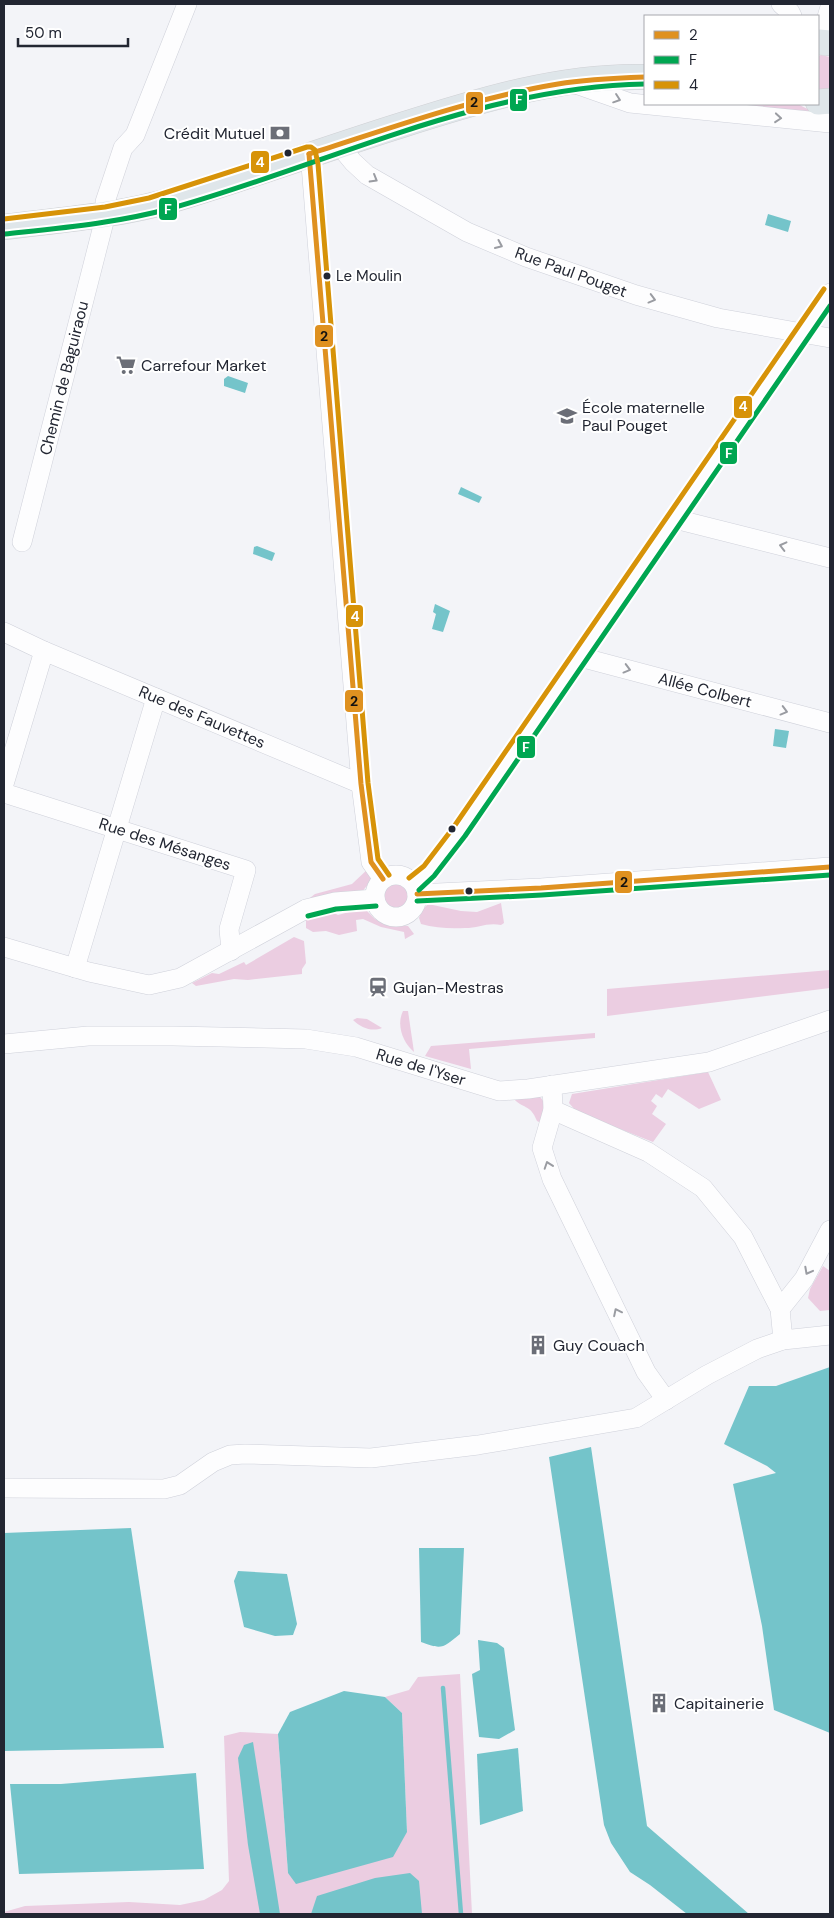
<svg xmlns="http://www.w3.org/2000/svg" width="834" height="1918" viewBox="0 0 834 1918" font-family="'DM Sans',sans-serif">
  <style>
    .green { fill: #ebcde1 }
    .water { fill: #74c4ca }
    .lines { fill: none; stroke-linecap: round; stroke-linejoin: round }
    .stream { stroke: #74c4ca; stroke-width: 4.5 }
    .minor-casing { stroke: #cfd1da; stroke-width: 20 }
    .major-casing { stroke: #cfd0d4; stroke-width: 26 }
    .minor { stroke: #fdfdfe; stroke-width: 19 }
    .major { stroke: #dfe6ea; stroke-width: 25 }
    .bus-1-casing { stroke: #fff; stroke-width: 9 }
    .bus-2-casing { stroke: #fff; stroke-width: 9 }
    .bus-3-casing { stroke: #fff; stroke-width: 9 }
    .bus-1 { stroke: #df9120; stroke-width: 5 }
    .bus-2 { stroke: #00a651; stroke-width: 5 }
    .bus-3 { stroke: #d79308; stroke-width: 5 }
    .oneway { stroke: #9a9ca2 }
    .bus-dot { fill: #222632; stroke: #fff; stroke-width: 2 }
    .labels { text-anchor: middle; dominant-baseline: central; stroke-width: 4; stroke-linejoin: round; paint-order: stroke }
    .bus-label { font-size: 15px; fill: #222632; stroke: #fff; text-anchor: start }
    .poi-label { font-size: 16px; fill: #222632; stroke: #fff; text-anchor: start }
    .street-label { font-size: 16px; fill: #222632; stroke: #fff }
    .line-badge { stroke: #fff; stroke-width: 2 }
    .badge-label { font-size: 14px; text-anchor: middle; font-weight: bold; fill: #fff }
    .pale-badge-label { font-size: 14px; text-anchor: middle; font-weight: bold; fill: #111 }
  </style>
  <rect width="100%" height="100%" fill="#f3f4f8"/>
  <g class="green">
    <polygon points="821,55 830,57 830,89 818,90 818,56"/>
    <path d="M716,104H798C809,111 818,112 830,112V116Z"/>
    <polygon points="369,868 372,876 370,882 361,893 306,901 315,894 352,884"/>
    <circle cx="396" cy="896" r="13"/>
    <path d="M501,903L504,923L501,925C488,922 478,928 465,928C451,929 435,928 421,924L419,918L422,910L428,904L461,911L477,912Z"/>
    <polygon points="364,908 375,919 384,924 408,926 414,934 405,939 404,932 381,927 363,919 356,920 357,931 339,935 326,931 313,932 306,928 306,919 326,909 338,915"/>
    <polygon points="294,937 304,941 306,963 302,969 302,974 248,980 234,979 196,986 192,983 212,973 219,974 244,962 246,965"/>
    <polygon points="830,970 830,988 607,1016 607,989"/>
    <path d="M403,1011H408L414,1052C403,1043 396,1025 403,1011Z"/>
    <path d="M357,1018L367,1019L382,1028C372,1032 361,1028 353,1020Z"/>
    <polygon points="595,1033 595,1038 469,1049 471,1069 425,1056 431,1046"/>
    <polygon points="708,1072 721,1100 699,1109 668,1089 662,1098 656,1094 651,1101 657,1106 652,1114 666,1124 653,1142 577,1112 569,1103 572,1094"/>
    <path d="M539,1096C548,1104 544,1112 541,1123L537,1121C530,1103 523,1110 512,1097Z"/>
    <polygon points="823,1266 830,1271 830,1310 820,1311 808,1298 810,1289"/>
    <polygon points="460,1674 472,1914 4,1914 4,1912 25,1906 129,1902 180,1905 204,1900 222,1890 229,1881 224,1736 240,1732 278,1734 288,1873 407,1832 402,1713 385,1697 409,1690 418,1677"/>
  </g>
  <g class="water">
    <polygon points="768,214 791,221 788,232 765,225"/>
    <polygon points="228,376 248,383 245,393 224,386 224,379"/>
    <polygon points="461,487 482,497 479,503 458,494"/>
    <polygon points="257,546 275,553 272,561 253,554 254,547"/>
    <polygon points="435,604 450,611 443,632 432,629 436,614 433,612"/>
    <polygon points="775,729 789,731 786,748 773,746"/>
    <polygon points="830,1367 830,1733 774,1710 762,1626 733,1484 776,1473 767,1466 724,1444 749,1386 776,1386"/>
    <polygon points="591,1447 647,1826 749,1914 687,1914 650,1885 630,1872 611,1843 604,1825 549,1457"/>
    <polygon points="131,1528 164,1748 4,1751 4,1533"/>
    <path d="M419,1548H464L460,1634C443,1648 442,1650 421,1642Z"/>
    <polygon points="238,1571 287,1574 297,1624 293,1635 275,1636 244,1627 234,1581"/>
    <polygon points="478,1640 497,1643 504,1648 515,1730 499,1739 479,1737 472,1674 480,1670"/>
    <polygon points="344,1691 385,1697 402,1713 407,1832 393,1857 296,1884 288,1873 278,1734 290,1712"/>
    <polygon points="253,1742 280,1914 260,1914 248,1845 238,1758 244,1745"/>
    <polygon points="518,1748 523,1811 480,1825 477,1754"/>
    <polygon points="196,1773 204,1869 19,1874 10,1784 61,1784"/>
    <polygon points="410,1873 419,1881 422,1914 311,1914 317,1896 375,1878"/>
  </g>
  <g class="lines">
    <polyline class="stream" points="443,1688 461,1914"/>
    <defs>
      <g id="minor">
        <polyline points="781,4 790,12 792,16"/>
        <polyline points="825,41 825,24 830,7"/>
        <polyline points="573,83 630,103 830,123"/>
        <polyline points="339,145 353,162 367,175 467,232 526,257 636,295 718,318 830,338"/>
        <polyline points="309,154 311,165 361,784 371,862 383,879"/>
        <polyline points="675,519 830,558"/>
        <polyline points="22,542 106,214 105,202 123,148 135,135 187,4"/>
        <polyline points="4,632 44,651"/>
        <polyline points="580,657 830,723"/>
        <polyline points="4,784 44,651 361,784"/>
        <polyline points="4,793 246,870 229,929 231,951"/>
        <circle cx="396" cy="896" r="21"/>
        <polyline points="414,884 429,871 459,832 830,293"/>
        <polyline points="417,894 541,888 830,867"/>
        <polyline points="4,947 89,972 149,985 180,978 306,909 335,902 375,899"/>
        <polyline points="75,968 156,698"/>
        <polyline points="4,1044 88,1036 173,1036 306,1039 356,1047 499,1091 528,1089 709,1062 830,1020"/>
        <polyline points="552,1085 553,1110 542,1148 552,1179 646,1372 666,1400"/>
        <polyline points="553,1110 648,1152 703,1188 743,1237 780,1309 783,1340"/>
        <polyline points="780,1309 804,1279 830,1230"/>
        <polyline points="4,1488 164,1489 180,1485 213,1462 230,1455 245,1454 371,1458 478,1445 636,1418 707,1375 757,1349 783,1340 830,1335"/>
      </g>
      <g id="major">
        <polyline points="818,42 830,43"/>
        <polyline points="818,102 830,101"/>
        <path d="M4,227C59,220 118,216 172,200C249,177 325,149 402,125C480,100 562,75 645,77"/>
      </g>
    </defs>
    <use href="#minor" class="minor-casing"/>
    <use href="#major" class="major-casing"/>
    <use href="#minor" class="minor"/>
    <use href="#major" class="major"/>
    <defs>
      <g id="bus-1">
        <polyline points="309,154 361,784 371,862 383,879"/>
        <path d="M309,154C391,128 473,98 558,84C587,79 616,78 645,77"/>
        <polyline points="417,894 541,888 830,867"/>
      </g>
      <g id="bus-2">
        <path d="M5,234C61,228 118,223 172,208C329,164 480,87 645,84"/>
        <polyline points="419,890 434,876 465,836 830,306"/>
        <polyline points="417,901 542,895 830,875"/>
        <polyline points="308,916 336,909 376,906"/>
      </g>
      <g id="bus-3">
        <polyline points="4,219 105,207 149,198 307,147 311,147 315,150 318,164 368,783 378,859 389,875"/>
        <polyline points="409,878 424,866 453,828 824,289"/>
      </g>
    </defs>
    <use href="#bus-1" class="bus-1-casing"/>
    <use href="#bus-2" class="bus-2-casing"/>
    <use href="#bus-3" class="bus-3-casing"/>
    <use href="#bus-1" class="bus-1"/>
    <use href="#bus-2" class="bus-2"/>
    <use href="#bus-3" class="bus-3"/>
  </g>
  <defs><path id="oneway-chevron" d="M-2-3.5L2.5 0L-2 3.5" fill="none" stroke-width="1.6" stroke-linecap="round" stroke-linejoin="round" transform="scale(1.25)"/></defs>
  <g class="oneway">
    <use href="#oneway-chevron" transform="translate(617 99) rotate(19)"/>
    <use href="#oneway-chevron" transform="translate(778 118) rotate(5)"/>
    <use href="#oneway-chevron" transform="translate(374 179) rotate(30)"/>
    <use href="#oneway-chevron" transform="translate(499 245) rotate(24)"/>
    <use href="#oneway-chevron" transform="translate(652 299) rotate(15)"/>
    <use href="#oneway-chevron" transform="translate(783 546) rotate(-166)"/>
    <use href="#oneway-chevron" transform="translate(627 669) rotate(15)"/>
    <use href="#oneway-chevron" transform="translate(784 711) rotate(15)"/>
    <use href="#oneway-chevron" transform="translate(548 1165) rotate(-109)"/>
    <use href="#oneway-chevron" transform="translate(808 1271) rotate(118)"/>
    <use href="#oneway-chevron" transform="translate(617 1312) rotate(-116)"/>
  </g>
  <defs>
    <symbol id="bank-bare" viewBox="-9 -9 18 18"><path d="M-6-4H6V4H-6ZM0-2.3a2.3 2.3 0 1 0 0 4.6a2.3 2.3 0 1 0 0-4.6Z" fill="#6b6e77" stroke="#fff" stroke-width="2.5" paint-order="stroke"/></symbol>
    <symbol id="supermarket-bare" viewBox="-9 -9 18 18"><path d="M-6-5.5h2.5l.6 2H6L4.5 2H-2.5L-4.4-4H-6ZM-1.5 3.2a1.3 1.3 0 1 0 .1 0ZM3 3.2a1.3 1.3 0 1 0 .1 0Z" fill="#6b6e77" stroke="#fff" stroke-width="2.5" paint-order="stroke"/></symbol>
    <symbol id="school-bare" viewBox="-9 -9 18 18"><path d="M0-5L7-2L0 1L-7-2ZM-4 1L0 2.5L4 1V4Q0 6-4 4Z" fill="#6b6e77" stroke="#fff" stroke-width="2.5" paint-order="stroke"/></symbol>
    <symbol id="station-bare" viewBox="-9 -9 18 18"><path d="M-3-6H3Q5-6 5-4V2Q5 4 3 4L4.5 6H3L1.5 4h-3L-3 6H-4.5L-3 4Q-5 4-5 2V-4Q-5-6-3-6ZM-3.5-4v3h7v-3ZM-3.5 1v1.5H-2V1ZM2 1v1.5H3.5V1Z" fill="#6b6e77" stroke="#fff" stroke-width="2.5" paint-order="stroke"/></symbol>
    <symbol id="building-bare" viewBox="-9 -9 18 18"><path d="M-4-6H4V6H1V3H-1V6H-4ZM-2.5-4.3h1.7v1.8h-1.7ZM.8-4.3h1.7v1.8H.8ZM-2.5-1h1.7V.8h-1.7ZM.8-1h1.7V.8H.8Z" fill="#6b6e77" stroke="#fff" stroke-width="2.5" paint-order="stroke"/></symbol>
  </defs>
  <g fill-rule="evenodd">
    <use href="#bank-bare" x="266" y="119" width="28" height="28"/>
    <use href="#supermarket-bare" x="112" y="351" width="28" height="28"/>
    <use href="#school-bare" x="553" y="402" width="28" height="28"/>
    <use href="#station-bare" x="364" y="973" width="28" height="28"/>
    <use href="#building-bare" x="524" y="1331" width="28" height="28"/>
    <use href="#building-bare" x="645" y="1689" width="28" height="28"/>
  </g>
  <g class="bus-dot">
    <circle cx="288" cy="153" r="4.5"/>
    <circle cx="327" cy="276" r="4.5"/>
    <circle cx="452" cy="829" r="4.5"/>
    <circle cx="469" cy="891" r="4.5"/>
  </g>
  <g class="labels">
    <g class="bus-label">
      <text x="336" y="276">Le Moulin</text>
    </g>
    <g class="poi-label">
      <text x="265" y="133" text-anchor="end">Crédit Mutuel</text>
      <text x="141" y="365">Carrefour Market</text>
      <text x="582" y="407">École maternelle<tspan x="582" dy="18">Paul Pouget</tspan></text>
      <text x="393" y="987">Gujan-Mestras</text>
      <text x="553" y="1345">Guy Couach</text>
      <text x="674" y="1703">Capitainerie</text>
    </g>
    <g class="street-label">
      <text transform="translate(571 272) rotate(20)">Rue Paul Pouget</text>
      <text transform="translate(64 378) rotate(-76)">Chemin de Baguiraou</text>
      <text transform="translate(705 690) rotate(15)">Allée Colbert</text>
      <text transform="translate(202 717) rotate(23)">Rue des Fauvettes</text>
      <text transform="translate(165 844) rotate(18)">Rue des Mésanges</text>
      <text transform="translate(421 1067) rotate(17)">Rue de l'Yser</text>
    </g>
  </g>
  <g class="line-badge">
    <rect x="509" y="88" width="19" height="24" rx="5" fill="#00a651"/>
    <rect x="465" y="91" width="19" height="24" rx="5" fill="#df9120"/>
    <rect x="250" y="150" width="20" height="24" rx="5" fill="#d79308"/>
    <rect x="158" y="197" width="20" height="24" rx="5" fill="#00a651"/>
    <rect x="314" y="324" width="20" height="24" rx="5" fill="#df9120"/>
    <rect x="733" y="395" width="20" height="24" rx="5" fill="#d79308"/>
    <rect x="719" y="441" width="19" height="24" rx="5" fill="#00a651"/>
    <rect x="345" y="604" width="19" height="24" rx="5" fill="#d79308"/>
    <rect x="344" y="689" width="20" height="24" rx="5" fill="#df9120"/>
    <rect x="516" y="735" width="20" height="24" rx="5" fill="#00a651"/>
    <rect x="614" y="870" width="19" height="24" rx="5" fill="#df9120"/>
  </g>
  <g class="badge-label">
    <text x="519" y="104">F</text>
    <text x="260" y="167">4</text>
    <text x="168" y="214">F</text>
    <text x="743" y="411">4</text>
    <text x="729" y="458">F</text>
    <text x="355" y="621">4</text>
    <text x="526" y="752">F</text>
  </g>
  <g class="pale-badge-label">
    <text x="474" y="107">2</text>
    <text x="324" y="341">2</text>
    <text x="354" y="706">2</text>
    <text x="624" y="887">2</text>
  </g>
  <rect width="834" height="1918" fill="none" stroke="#222632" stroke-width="10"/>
  <rect x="644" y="15" width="175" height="90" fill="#ffffff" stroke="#a7a8ad"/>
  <rect x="654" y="31" width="25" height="8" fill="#df9120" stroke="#a7a8ad"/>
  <text x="689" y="40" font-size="15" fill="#222632">2</text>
  <rect x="654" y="56" width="25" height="8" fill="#00a651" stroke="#a7a8ad"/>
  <text x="689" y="65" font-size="15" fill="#222632">F</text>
  <rect x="654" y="81" width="25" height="8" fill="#d79308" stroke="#a7a8ad"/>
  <text x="689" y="90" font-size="15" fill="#222632">4</text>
  <path d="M18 38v8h110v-8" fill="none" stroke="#222632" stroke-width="2.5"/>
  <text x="25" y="38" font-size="15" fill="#222632" stroke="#ffffff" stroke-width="4" paint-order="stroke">50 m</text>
</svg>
